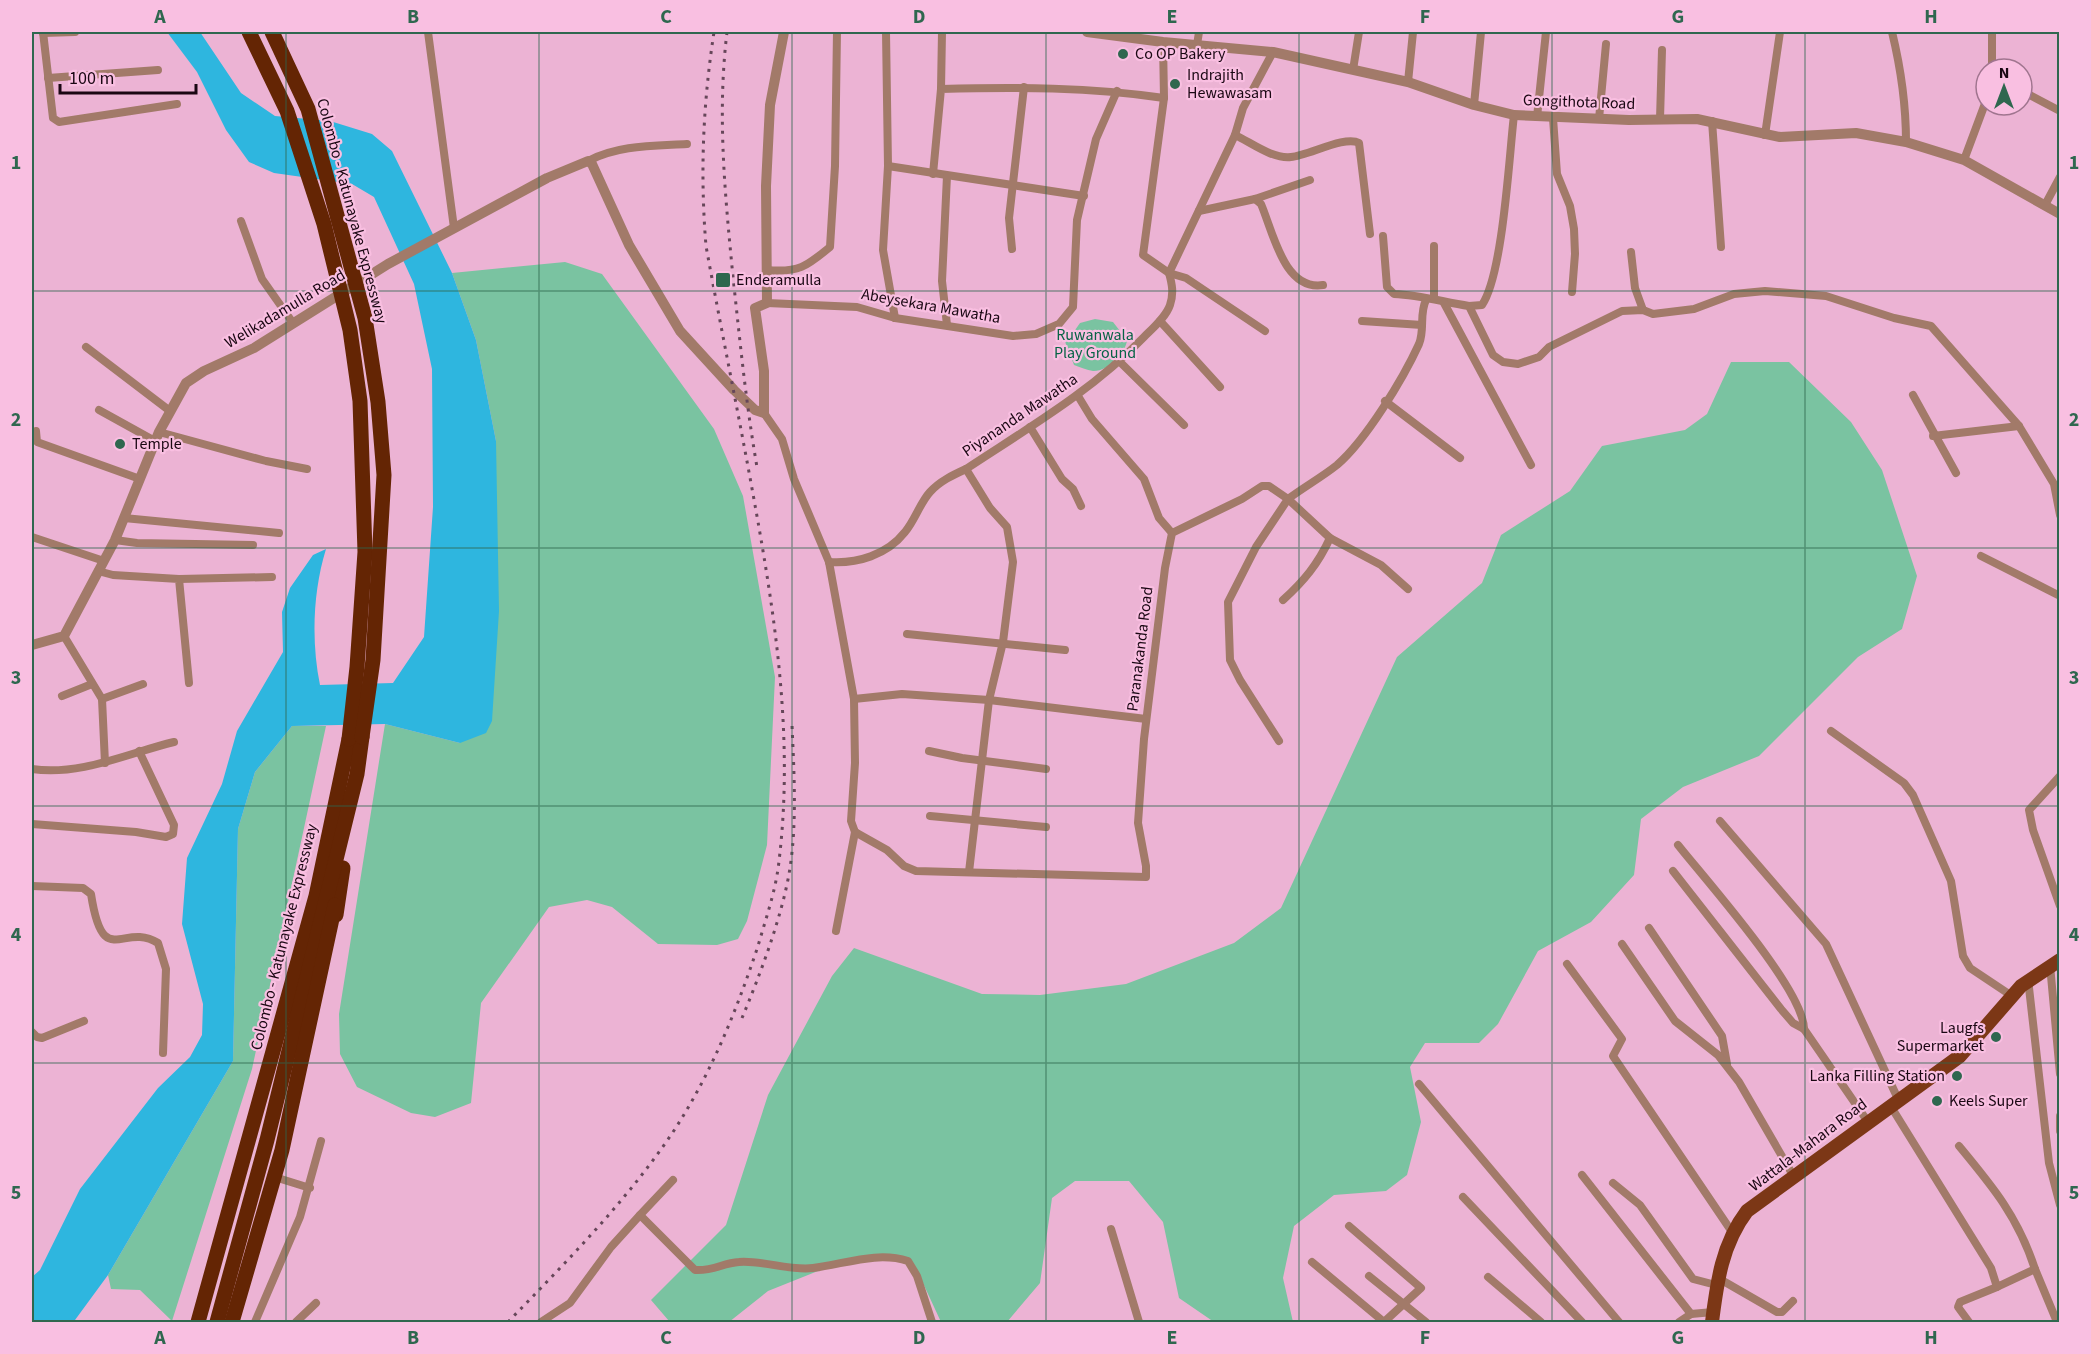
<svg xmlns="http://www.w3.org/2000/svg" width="2091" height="1354" viewBox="0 0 2091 1354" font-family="'Source Sans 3',sans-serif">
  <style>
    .green { fill: #7ac3a1 }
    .water { fill: #2eb6df }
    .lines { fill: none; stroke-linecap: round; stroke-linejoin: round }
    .minor { stroke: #a27a69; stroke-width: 8 }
    .tertiary { stroke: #a27a69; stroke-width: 10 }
    .primary { stroke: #7c3716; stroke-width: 14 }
    .motorway { stroke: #642504; stroke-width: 15 }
    .rail { stroke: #664659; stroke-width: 3; stroke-dasharray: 3 6; stroke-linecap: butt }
    .motorway-bridge { stroke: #642504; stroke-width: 15 }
    .grid { fill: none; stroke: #2f674f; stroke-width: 1.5; stroke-opacity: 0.55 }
    .poi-dot { fill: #2f674f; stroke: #f9bfe1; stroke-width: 2 }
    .labels { text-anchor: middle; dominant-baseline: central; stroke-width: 4.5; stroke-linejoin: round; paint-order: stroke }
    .poi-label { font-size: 16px; fill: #1a0713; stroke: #f9bfe1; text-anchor: start }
    .street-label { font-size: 16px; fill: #1a0713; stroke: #f9bfe1 }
    .park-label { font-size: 16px; fill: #076345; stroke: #f9bfe1 }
    .neatline { fill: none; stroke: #2f674f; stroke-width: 2 }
    .grid-label { font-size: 20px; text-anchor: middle; font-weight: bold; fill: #2f674f }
  </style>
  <rect width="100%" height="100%" fill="#ecb3d4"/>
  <g class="green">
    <polygon points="565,262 602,274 714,429 743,496 775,677 767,845 747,921 738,939 717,945 658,944 612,907 587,900 549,907 481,1003 471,1103 435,1117 411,1113 357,1087 340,1054 339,1014 385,724 460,743 496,441 476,340 452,273"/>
    <path d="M1095,319L1113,322L1127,340C1126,353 1107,372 1093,371C1087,370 1080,367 1074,365L1064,339L1068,340L1080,323Z"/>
    <polygon points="1731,362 1789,362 1851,422 1882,470 1917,576 1902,629 1858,657 1759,756 1683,787 1641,819 1634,875 1591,922 1538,951 1498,1024 1479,1043 1425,1043 1410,1067 1421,1122 1407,1175 1386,1191 1334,1195 1294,1226 1283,1278 1293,1322 1214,1322 1179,1298 1163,1222 1129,1181 1075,1181 1052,1198 1040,1283 1007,1322 941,1322 916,1268 892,1259 838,1263 768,1291 729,1322 669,1321 651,1300 726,1225 768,1095 832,976 854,948 982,994 1040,995 1126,984 1234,943 1281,908 1397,657 1482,583 1501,535 1570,491 1602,446 1685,430 1707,414"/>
    <polygon points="292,726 326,726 252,1069 172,1321 140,1290 111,1289 108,1275 233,1061 238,829 255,772"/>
  </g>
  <path class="water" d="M167,32H200L241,93L275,116L330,121L372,134L392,151L452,273L476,340L496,441L499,611L492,721L486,733L460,743L385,724L292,726L255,772L238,829L233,1061L108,1275L75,1320L72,1322H32V1277L40,1270L80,1189L158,1088L190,1057L202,1035L203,1004L182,924L187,858L222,784L237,731L283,652L282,612L290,588L313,555L326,549C313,591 311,641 320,685L393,683L424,637L433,507L432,369L414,284L374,197L352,184L274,173L249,162L226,130L197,72Z"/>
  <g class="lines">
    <g class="minor">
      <polyline points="43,32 53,118 59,122 177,104"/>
      <polyline points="428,32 454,228"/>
      <polyline points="886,32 888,166 883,250 895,318"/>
      <path d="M1892,32C1901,69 1906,104 1906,142"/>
      <polyline points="1992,32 1992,69"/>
      <polyline points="43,33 75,32"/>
      <polyline points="1163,42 1164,98 1143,255 1169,273 1186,278 1265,331"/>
      <polyline points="1197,45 1199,32"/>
      <polyline points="1353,70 1359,32"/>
      <polyline points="48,78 158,70"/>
      <polyline points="1408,82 1413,32"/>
      <polyline points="941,89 942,32"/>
      <polyline points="2022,91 2060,111"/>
      <polyline points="1474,105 1481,32"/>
      <polyline points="1537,117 1546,32"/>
      <polyline points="1553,118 1557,174 1570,206 1574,229 1575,254 1572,292"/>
      <polyline points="1599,119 1606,44"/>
      <polyline points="1660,119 1662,50"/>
      <polyline points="1712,121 1721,247"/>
      <path d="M1235,135C1252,143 1272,159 1291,157C1308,156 1345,135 1359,143L1370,234"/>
      <polyline points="1765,135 1780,32"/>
      <polyline points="1964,160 1986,101"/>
      <path d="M588,161C618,145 653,146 687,144"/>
      <polyline points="888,166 1084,196"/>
      <path d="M933,174L941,89C1016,87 1090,87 1164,98"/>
      <polyline points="947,176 942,281 947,325"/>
      <path d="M1255,199L1261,204C1273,232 1284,291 1323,285"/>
      <polyline points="2045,205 2060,177"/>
      <polyline points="1199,211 1255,199 1310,180"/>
      <polyline points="241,221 262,279 293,323"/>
      <path d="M1383,236L1387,287L1394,294C1420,295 1443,302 1469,306L1493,355L1503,362L1518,364L1539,357L1549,347L1622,311L1643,310L1653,314L1694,309L1734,294L1765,291L1826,296L1894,318L1931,326L2019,426L2054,484L2060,515"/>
      <polyline points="1434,246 1434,299"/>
      <polyline points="1012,249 1009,218 1024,87"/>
      <polyline points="1631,252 1635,288 1643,310"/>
      <path d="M767,270C799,273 807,266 830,247L835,166L837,32"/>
      <polyline points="767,303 857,307 895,318 1013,336 1036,334 1059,324 1073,307 1077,220 1096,139 1117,91"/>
      <polyline points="1444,303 1531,465"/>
      <path d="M1469,306L1482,305C1503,274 1509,157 1514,115"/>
      <polyline points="1160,321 1220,387"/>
      <polyline points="1362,321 1422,325"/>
      <polyline points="86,347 170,411"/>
      <polyline points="1120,362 1184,425"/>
      <polyline points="1913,395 1956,473"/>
      <polyline points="1078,396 1092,419 1144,479 1159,518 1172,533"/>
      <polyline points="1385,401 1460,458"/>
      <polyline points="99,410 155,441"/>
      <polyline points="764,413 782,439 794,479 829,562 854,699 855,763 851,821 855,832 887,850 904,866 916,871 1146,877 1146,866 1138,823 1144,739 1165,568 1172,533 1242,499 1262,486 1269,486 1288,499 1256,547 1228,602 1230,660 1240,680 1279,741"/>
      <polyline points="1030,427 1062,479 1073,489 1081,506"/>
      <polyline points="36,431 37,442 140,479"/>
      <polyline points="159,432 266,461 307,469"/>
      <polyline points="1933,436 2019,426"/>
      <polyline points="966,469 990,508 1007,527 1013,562 1003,642 989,700 969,872"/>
      <polyline points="124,518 279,533"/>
      <polyline points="32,537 104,561"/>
      <polyline points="115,540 137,543 253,545"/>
      <polyline points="1981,556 2060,596"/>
      <path d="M829,562C857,564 887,555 905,532C915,520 920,503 930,492C940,481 953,475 966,469C1028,428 1092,391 1144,337C1153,328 1166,317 1170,305C1174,293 1172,284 1169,273L1235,135L1243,108L1273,52"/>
      <polyline points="98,571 113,575 179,579 189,683"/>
      <polyline points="179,579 272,577"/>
      <path d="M1408,589L1381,565L1330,538L1288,499C1304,487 1322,477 1337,465C1366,440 1403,379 1419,344C1425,330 1419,314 1426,300"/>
      <path d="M1283,600C1304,581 1318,564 1330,538"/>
      <polyline points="907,634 1065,650"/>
      <polyline points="64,636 102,699 105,763"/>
      <polyline points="62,696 92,684"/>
      <polyline points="102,699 143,684"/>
      <polyline points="854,699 902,694 989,700 1146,719"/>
      <polyline points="1831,731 1904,783 1913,795 1951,881 1963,956 1970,968 2012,996"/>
      <polyline points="929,751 962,758 1046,769"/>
      <path d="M32,769C81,776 128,753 174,742"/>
      <polyline points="2060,776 2029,810 2033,830 2060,906"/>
      <polyline points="930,816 1046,827"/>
      <polyline points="1720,821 1826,944 1898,1099"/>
      <polyline points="32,824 136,832 166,837 173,834 174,825 139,751"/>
      <path d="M1678,845C1705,879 1804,990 1804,1029"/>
      <polyline points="1673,871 1781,1009 1793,1023 1804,1029 1868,1122"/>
      <path d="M32,886L83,888L91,894C103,972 123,921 158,943L166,969L163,1053"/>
      <polyline points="1649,928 1722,1036 1727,1064"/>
      <polyline points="836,931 855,832"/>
      <polyline points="1622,944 1675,1021 1718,1055 1739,1082 1794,1177"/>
      <polyline points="1567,964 1622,1039 1613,1056 1732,1232"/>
      <polyline points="2050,965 2060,1074"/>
      <polyline points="2028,979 2049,1163 2060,1205"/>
      <polyline points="32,1032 37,1037 42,1038 84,1021"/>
      <polyline points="1419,1084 1619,1322"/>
      <polyline points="1890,1105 1991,1268 1997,1287 2035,1269 2057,1322"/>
      <polyline points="2060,1116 2060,1131"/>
      <path d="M1959,1146C1993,1187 2018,1217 2035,1269"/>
      <polyline points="1582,1175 1691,1314"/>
      <polyline points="281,1179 310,1188"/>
      <path d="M673,1180L640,1215L695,1270C715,1271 722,1263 739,1262C763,1260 789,1271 813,1268C845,1264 877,1251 908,1261L917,1276L932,1322"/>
      <polyline points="1613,1183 1640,1205 1693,1279 1716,1285"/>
      <polyline points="1463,1197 1582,1322"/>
      <polyline points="1111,1229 1139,1322"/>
      <polyline points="1312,1262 1384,1322 1421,1288 1349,1226"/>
      <polyline points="1369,1276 1426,1322"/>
      <polyline points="1488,1277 1541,1322"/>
      <polyline points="1718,1278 1777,1312 1782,1312 1793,1301"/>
      <polyline points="255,1322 300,1217 321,1141"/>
      <polyline points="296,1322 316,1303"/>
      <polyline points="541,1322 570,1303 611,1247 640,1215"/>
      <polyline points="1679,1322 1691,1314 1713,1312"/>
      <polyline points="1969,1322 1958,1307 1960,1302 1997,1287"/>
    </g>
    <g class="tertiary">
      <polyline points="1087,32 1163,42 1273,52 1408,82 1474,105 1514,115 1629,120 1697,119 1780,137 1856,133 1906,142 1964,160 2060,214"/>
      <polyline points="32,645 64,636 115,540 159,432 186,383 204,371 254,348 388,264 547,178 588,161 592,164 629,245 680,331 734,390 755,410 764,413 764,371 755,308 767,303 766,186 770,105 784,32"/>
    </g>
    <path class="primary" d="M1712,1322C1717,1282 1722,1244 1747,1211L1960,1056L2021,986L2060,960"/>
    <g class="motorway">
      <polyline points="336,915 343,868"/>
      <polyline points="198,1322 316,896 349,739"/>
      <polyline points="217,1322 267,1140 357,774 362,737"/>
      <polyline points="232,1322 282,1150 335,905"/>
    </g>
    <g class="rail">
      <path d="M727,32C717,115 725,194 733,277C740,341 746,404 757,467"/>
      <path d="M742,1018C760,975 783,914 790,868C797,822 794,772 792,725"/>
      <path d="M508,1322C566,1262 626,1202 673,1132C711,1074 736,1012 758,946C766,918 776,890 779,861C794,737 775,615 753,494C738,411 721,329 706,246C700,173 703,104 714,32"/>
    </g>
    <g class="motorway-bridge">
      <polyline points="249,32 287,111 324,224 350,330 360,401 365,552 357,667 349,739"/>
      <polyline points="272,32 308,109 365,318 378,402 384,475 373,660 362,737"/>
    </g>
  </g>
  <path class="grid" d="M286,32V1322M539,32V1322M792,32V1322M1046,32V1322M1299,32V1322M1552,32V1322M1805,32V1322M32,291H2060M32,548H2060M32,806H2060M32,1063H2060"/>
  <g class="poi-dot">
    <circle cx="1123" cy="54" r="6"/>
    <circle cx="1175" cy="84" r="6"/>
    <rect x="715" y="272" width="16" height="16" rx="3"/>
    <circle cx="120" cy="444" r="6"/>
    <circle cx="1996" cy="1037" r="6"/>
    <circle cx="1957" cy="1076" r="6"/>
    <circle cx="1937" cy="1101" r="6"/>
  </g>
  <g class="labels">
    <g class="poi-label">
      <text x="1135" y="54">Co OP Bakery</text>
      <text x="1187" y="75">Indrajith<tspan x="1187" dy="18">Hewawasam</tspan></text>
      <text x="736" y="280">Enderamulla</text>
      <text x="132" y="444">Temple</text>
      <text x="1984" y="1028" text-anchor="end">Laugfs<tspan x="1984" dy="18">Supermarket</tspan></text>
      <text x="1945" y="1076" text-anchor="end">Lanka Filling Station</text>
      <text x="1949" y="1101">Keels Super</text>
    </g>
    <g class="street-label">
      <text transform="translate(1579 102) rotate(2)">Gongithota Road</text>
      <text transform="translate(352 211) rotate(75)">Colombo - Katunayake Expressway</text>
      <text transform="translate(931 306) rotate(10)">Abeysekara Mawatha</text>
      <text transform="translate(285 309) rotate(-31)">Welikadamulla Road</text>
      <text transform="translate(1020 415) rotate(-34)">Piyananda Mawatha</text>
      <text transform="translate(1140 649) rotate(-83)">Paranakanda Road</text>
      <text transform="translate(284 937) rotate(-76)">Colombo - Katunayake Expressway</text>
      <text transform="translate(1808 1145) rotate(-37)">Wattala-Mahara Road</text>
    </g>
    <g class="park-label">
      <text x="1095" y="335">Ruwanwala<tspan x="1095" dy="18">Play Ground</tspan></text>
    </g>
  </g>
  <rect width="2091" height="1354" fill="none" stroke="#f9bfe1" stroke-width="66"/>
  <g transform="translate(2004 87)"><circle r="28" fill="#f9bfe1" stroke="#a0758f" stroke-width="1.5"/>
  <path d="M0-4.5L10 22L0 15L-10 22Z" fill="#2f674f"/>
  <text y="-9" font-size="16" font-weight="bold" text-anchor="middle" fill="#1a0713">N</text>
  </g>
  <path d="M60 84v9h136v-9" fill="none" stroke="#1a0713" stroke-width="3"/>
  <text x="69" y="84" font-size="18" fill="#1a0713" stroke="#f9bfe1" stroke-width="4.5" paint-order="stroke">100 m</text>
  <rect x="33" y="33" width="2025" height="1288" class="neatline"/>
  <g class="grid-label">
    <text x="160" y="23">A</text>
    <text x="413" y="23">B</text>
    <text x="666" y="23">C</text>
    <text x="919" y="23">D</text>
    <text x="1172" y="23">E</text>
    <text x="1425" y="23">F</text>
    <text x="1678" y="23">G</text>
    <text x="1931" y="23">H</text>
    <text x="16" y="169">1</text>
    <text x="2074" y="169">1</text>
    <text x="16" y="426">2</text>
    <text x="2074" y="426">2</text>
    <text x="16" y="684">3</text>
    <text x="2074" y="684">3</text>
    <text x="16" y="941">4</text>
    <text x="2074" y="941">4</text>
    <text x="16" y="1199">5</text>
    <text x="2074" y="1199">5</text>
    <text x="160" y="1344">A</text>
    <text x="413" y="1344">B</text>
    <text x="666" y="1344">C</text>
    <text x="919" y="1344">D</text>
    <text x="1172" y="1344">E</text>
    <text x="1425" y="1344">F</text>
    <text x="1678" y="1344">G</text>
    <text x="1931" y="1344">H</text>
  </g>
</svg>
